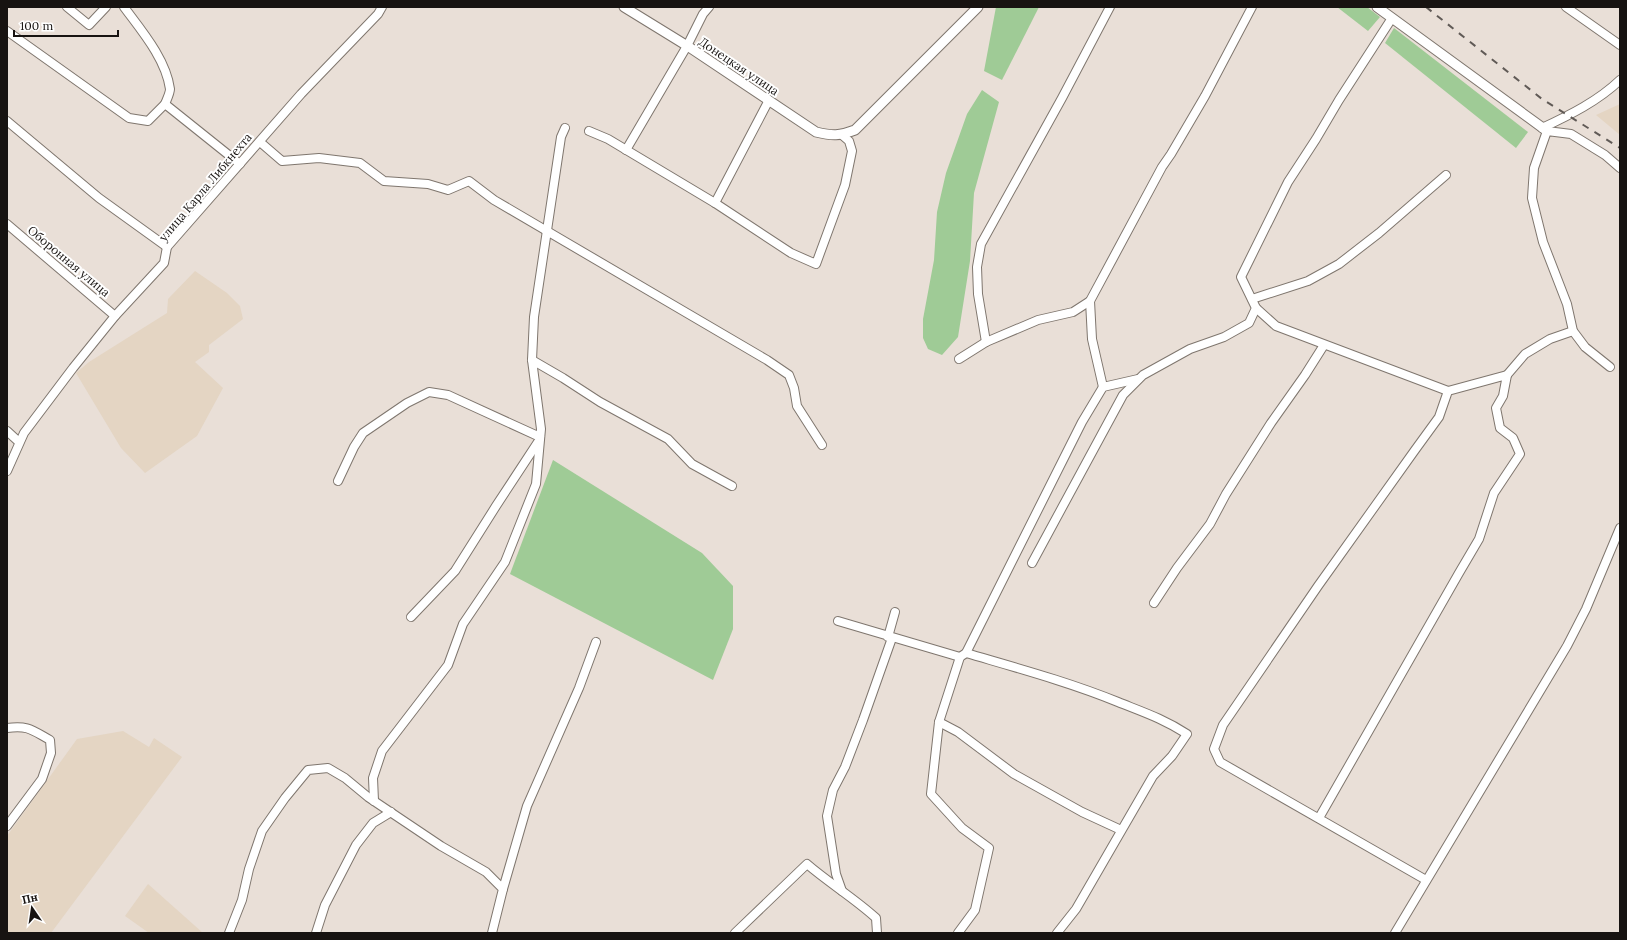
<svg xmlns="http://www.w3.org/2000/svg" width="1627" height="940" viewBox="0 0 1627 940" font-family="Lora,serif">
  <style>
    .industrial { fill: #e4d5c3 }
    .green { fill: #9fcb96 }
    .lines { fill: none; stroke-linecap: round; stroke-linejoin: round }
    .minor-casing { stroke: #7f766e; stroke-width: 10 }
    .tertiary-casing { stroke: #7f766e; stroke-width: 11 }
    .minor { stroke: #fff; stroke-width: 8 }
    .tertiary { stroke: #fff; stroke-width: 9 }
    .rail { stroke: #605a56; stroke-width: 2; stroke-dasharray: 7 7; stroke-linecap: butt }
    .labels { text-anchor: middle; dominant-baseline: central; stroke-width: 4; stroke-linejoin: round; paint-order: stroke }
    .street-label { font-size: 12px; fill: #171311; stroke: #fff }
  </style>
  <rect width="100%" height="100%" fill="#e9dfd7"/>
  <g class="industrial">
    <polygon points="1620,104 1620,135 1596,115"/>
    <polygon points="195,271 227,293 240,306 243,319 209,345 209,352 195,362 223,388 197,436 145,473 121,448 76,373 89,362 167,313 168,299"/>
    <polygon points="123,731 149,747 154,738 182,757 51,933 7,933 7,836 77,739"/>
    <polygon points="148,884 203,933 149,933 125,916"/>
  </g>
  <g class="green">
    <polygon points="996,7 1039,7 1002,80 984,71"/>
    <polygon points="1337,7 1367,7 1380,17 1368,31"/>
    <polygon points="1394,28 1528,132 1516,148 1385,43"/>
    <polygon points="982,90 999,102 974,193 970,261 958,337 942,355 928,349 923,338 923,319 934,260 937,212 946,173 967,114"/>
    <polygon points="553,460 702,553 733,586 733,629 713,680 510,574"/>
  </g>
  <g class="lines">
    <defs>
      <g id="minor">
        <polyline points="67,7 89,25 106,7"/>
        <path d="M124,7C141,30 166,59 170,89C170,93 167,99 165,104"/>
        <polyline points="1566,7 1620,45"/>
        <polyline points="7,31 129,118 148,121 165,104 240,164"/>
        <polyline points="7,121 99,198 167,247"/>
        <path d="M1542,128C1570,115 1598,101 1620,80"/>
        <polyline points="589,131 608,139 715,203 791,253 816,264 845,185 852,151 849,141 842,135"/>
        <polyline points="260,142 282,161 319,158 360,163 384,181 428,184 448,190 469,181 494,200 767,360 789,375 794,388 797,406 822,445"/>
        <polyline points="626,150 687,46 703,14 709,7"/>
        <polyline points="715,203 769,100"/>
        <polyline points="7,224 115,316"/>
        <polyline points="1252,299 1308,281 1339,264 1379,233 1446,175"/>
        <polyline points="1256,308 1276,326 1448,391"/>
        <polyline points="986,342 978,294 977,267 981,244 1062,98 1110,7"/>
        <polyline points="959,359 986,342 1038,320 1073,312 1090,301"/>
        <polyline points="532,360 563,378 600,402 668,439 692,464 732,486"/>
        <polyline points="1610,367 1585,347 1573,331 1567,304 1543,242 1532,198 1534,168 1547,131 1571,134 1605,155 1620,168"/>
        <polyline points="1507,375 1525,354 1550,339 1573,331"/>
        <polyline points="1103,387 1092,339 1090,301 1162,167 1171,154 1205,96 1252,7"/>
        <polyline points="7,431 19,442"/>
        <polyline points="7,471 24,433 73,368 115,316 164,263 167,247 301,94 378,14 382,7"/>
        <polyline points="338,481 354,447 363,433 407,403 429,392 448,395 540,437"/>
        <polyline points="1032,563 1123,395 1143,375 1190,349 1224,337 1249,323 1256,308 1241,277 1288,182 1316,139 1339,100 1392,18"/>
        <polyline points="1154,603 1177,568 1210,524 1226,494 1271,423 1305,375 1324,345"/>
        <polyline points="411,617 455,571 496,506 538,442"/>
        <polyline points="838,621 960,657"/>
        <polyline points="888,637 895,612"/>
        <path d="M966,653C1017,668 1069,682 1118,702C1143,712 1164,719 1187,734L1172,756L1153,776L1076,909L1057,933"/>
        <polyline points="939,722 958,732 1014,774 1082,812 1121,830"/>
        <path d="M7,728C28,725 32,730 50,740L51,753L42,779L7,826"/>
        <polyline points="374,801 373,778 382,751 448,665 463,624 505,562 536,484 541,429 532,360 534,317 561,137 565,128"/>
        <polyline points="1319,818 1459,573 1479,539 1494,493 1520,454 1513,438 1500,428 1496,408 1503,396 1507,375 1448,391 1439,417 1415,450 1318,586 1223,725 1214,749 1220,762 1426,880"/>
        <polyline points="503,889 527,806 579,688 596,642"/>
        <polyline points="842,891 836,874 827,816 833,790 845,767 863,720 892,638"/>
        <polyline points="229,933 242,900 249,869 262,831 285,798 308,770 328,768 345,778 368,797 441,846 486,872 503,889 492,933"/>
        <polyline points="316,933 325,905 356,845 373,823 391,812"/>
        <path d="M735,933L807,864C829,883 854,898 876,918L877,933"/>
        <polyline points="958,933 975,910 989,848 962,828 931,794 939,722 960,657 966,653 1082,422 1103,387 1138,379"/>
        <polyline points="1395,933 1567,646 1586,609 1620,528"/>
      </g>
      <g id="tertiary">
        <path d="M624,7L689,47L816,132C833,136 839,136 855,130L978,7"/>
        <polyline points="1377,7 1547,131"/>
      </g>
    </defs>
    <use href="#minor" class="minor-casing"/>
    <use href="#tertiary" class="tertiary-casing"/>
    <use href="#minor" class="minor"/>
    <use href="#tertiary" class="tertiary"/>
    <polyline class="rail" points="1426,7 1542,99 1620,148"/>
  </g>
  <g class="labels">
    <g class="street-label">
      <text transform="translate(739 66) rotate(34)">Донецкая улица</text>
      <text transform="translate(205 187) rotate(-50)">улица Карла Либкнехта</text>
      <text transform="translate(69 261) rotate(40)">Оборонная улица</text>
    </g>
  </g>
  <rect width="1627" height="940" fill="none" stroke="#171311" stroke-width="16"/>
  <g transform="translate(32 908) rotate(347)" stroke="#ffffff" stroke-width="3" paint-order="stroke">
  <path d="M0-3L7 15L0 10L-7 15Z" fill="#171311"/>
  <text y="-6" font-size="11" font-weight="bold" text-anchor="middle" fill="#171311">Пн</text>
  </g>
  <path d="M14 30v6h104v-6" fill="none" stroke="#171311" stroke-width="2"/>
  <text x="20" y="30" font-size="12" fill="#171311" stroke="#ffffff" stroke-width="3" paint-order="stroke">100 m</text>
</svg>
